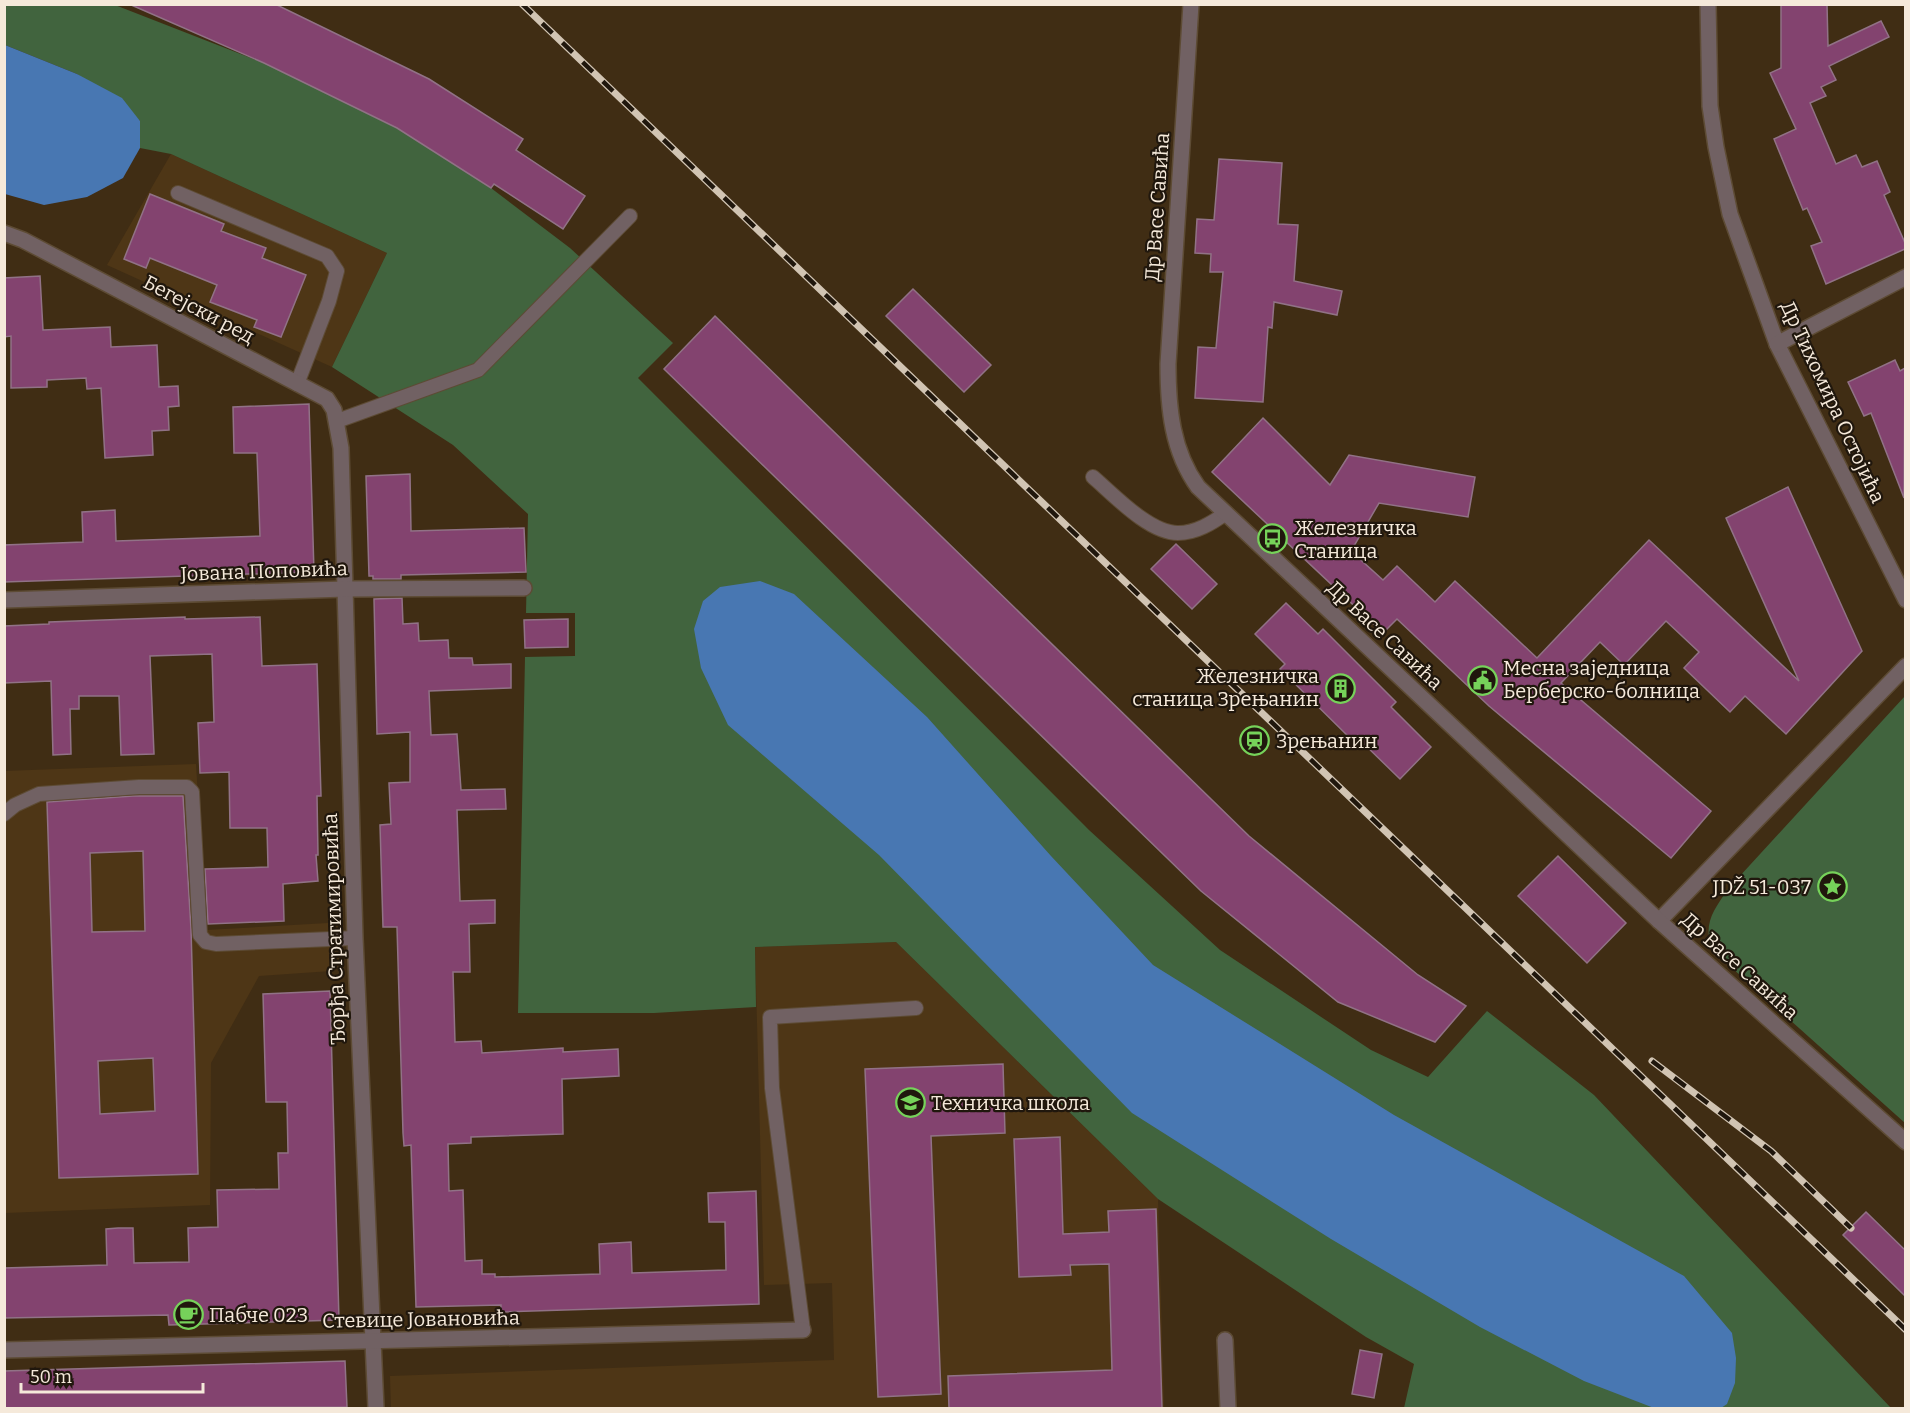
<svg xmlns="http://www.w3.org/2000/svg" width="1910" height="1413" viewBox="0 0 1910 1413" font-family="Bitter,serif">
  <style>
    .built { fill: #4e3616 }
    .green { fill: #41643e }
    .water { fill: #4877b2 }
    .building { fill: #83436f; stroke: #917286; stroke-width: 1.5; fill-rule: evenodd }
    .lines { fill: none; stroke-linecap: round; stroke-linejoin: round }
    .service-casing { stroke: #5d4b34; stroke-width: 16 }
    .minor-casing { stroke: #5d4b34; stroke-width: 18 }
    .tertiary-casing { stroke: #5d4b34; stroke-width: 18 }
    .service { stroke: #716163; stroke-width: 14 }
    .minor { stroke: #716163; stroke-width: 15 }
    .tertiary { stroke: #716163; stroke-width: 15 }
    .rail-casing { stroke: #d1c4b3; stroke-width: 7 }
    .rail { stroke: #20170d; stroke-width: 4.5; stroke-dasharray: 14; stroke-linecap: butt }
    .labels { text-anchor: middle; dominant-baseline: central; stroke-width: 4.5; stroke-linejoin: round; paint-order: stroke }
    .street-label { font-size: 20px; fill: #f5e9da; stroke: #20170d }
    .poi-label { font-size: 20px; fill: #f5e9da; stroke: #20170d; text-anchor: start }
  </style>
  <rect width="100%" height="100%" fill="#402d14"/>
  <g class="built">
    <polygon points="171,154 387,253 332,367 107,265"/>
    <polygon points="196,764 206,930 328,923 331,971 259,976 211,1063 210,1205 5,1213 4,771"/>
    <polygon points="896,942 1158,1199 1164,1408 391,1408 390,1376 834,1360 832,1283 764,1285 755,947"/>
  </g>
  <g class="green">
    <polygon points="4,5 115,5 264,63 397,128 491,188 570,248 673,343 638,378 1089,830 1220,950 1371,1050 1428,1077 1487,1011 1594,1095 1891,1408 1404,1408 1414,1364 1366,1337 1158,1199 896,942 755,947 756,1007 654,1013 518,1013 525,657 575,656 575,613 526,613 528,514 453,445 332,367 387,253 171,154 140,148 140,121 77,74 5,45"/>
    <path d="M1905,696V1123L1713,951C1702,925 1713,911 1728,889Z"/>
  </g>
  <g class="water">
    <polygon points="5,45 77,74 122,98 140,121 140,148 123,178 87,197 44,205 5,194"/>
    <polygon points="760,581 794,594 927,717 1051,856 1153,965 1394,1115 1684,1276 1732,1333 1736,1358 1735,1383 1727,1404 1721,1408 1654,1408 1584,1381 1480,1327 1331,1239 1132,1113 879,855 728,725 701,668 694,629 703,601 720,587"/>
  </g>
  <g class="building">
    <polygon points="129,4 275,4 429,79 523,139 516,150 585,196 563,229 494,184 491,188 397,128 264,63"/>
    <polygon points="1781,4 1827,4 1828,46 1881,21 1889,37 1829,66 1836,80 1821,87 1826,96 1810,103 1836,164 1856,155 1862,167 1877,161 1890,192 1884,195 1905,243 1905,249 1826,284 1811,246 1822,242 1807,208 1803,210 1774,139 1796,129 1770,73 1781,68"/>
    <polygon points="1219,159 1282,163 1278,224 1298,225 1294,281 1342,291 1337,315 1274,302 1272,328 1268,327 1263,402 1195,398 1198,347 1216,348 1223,272 1210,272 1211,254 1195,253 1197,219 1214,220"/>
    <polygon points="150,194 224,224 221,231 266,248 262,258 306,275 281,337 254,327 257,320 210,302 217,285 150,258 146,268 124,259"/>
    <polygon points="40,276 43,330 110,327 111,347 157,345 159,387 178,386 179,406 168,407 169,430 152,431 153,455 105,458 101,388 87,389 86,378 47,380 47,387 11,388 11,336 4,337 4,278"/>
    <polygon points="913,289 991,365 964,392 886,316"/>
    <polygon points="715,316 1249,836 1418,975 1466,1006 1435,1042 1338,1002 1201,891 664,369"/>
    <polygon points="1895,360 1900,371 1905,368 1904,498 1871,413 1864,416 1848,382"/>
    <polygon points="309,404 314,572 4,582 4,545 83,542 82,512 115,510 116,541 260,536 257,453 234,453 233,407"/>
    <polygon points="1263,418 1330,485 1349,455 1475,477 1468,517 1379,503 1351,551 1383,580 1397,566 1435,602 1455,581 1537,658 1649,540 1799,681 1726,518 1788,487 1862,651 1786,734 1745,696 1730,712 1684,668 1699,652 1666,621 1624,665 1600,642 1561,683 1711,811 1671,858 1489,706 1397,619 1383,633 1212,472"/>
    <polygon points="410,474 411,531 524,528 526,572 401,575 401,579 373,579 373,576 369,576 366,476"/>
    <polygon points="1176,544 1217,584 1192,609 1151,569"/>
    <polygon points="402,598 403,624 418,623 419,641 448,640 449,658 472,658 473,665 511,664 511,688 429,691 431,735 457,734 461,790 505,789 506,809 457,810 460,901 495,900 495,923 469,924 470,972 453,972 455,1042 481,1041 482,1053 563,1048 563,1052 618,1049 619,1076 562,1079 563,1134 471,1137 471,1143 448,1144 449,1191 463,1190 465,1261 482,1260 482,1274 495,1274 495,1277 600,1274 599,1244 631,1242 632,1273 726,1270 725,1222 709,1222 708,1193 756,1191 759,1304 501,1312 501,1305 416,1307 411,1145 404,1146 403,1133 397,927 383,927 380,825 391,824 389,783 410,782 410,732 377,734 374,599"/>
    <polygon points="1286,603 1318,634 1323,629 1396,702 1391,707 1431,747 1400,779 1360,740 1356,744 1280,669 1285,664 1255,634"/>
    <polygon points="185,617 185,619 260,617 262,666 317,664 321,796 317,796 318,855 316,855 318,881 283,884 284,921 208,924 205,869 268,867 267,828 230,828 229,772 200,773 198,723 214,722 212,654 150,656 154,754 121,755 119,696 79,696 79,709 70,709 71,754 53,755 51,681 4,683 4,626 49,624 49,622"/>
    <polygon points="568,619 568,647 525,648 524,620"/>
    <path d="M133,796H183L191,929L198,1174L59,1178L47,802ZM143,851L145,931L92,932L90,853ZM153,1058L155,1111L100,1114L98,1061Z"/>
    <polygon points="1558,856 1626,923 1587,963 1518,896"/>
    <polygon points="330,991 339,1320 169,1325 168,1315 4,1318 4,1268 107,1265 106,1229 118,1228 133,1228 134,1263 189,1262 188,1228 218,1227 217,1190 279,1189 278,1153 288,1153 287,1102 266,1102 263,994"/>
    <polygon points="1003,1064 1005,1133 931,1136 941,1394 878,1397 865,1069"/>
    <polygon points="1060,1137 1063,1234 1109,1232 1108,1211 1156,1209 1162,1408 949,1408 948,1376 1112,1370 1109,1264 1070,1265 1071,1275 1019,1277 1014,1139"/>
    <polygon points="1866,1212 1905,1250 1905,1296 1843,1235"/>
    <polygon points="1360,1350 1382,1354 1374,1398 1352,1394"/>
    <polygon points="345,1361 347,1407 4,1408 4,1371"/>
  </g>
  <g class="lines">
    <defs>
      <g id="service">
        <polyline points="178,193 327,256 337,271 329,301 297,384"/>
        <polyline points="337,421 478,370 630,216"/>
        <path d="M1093,477C1114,495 1149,533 1178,533C1196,533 1212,523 1226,513"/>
        <polyline points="4,814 15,805 39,794 139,787 187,787 192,792 200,935 206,942 216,944 355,938"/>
        <polyline points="803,1330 772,1088 770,1017 916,1008"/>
      </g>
      <g id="minor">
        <polyline points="1708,4 1710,106 1716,147 1730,214 1777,344 1906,600"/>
        <polyline points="4,233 23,240 327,399 334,410 341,448 355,938 376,1408"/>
        <polyline points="1777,344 1906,277"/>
        <polyline points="4,600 345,589 524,588"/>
        <polyline points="1659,921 1906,666"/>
        <polyline points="1225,1340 1228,1408"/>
        <polyline points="4,1350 803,1330"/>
      </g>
      <path id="tertiary" d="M1191,4L1168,364C1168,408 1172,451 1198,487L1659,921L1906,1142"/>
    </defs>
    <use href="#service" class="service-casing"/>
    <use href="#minor" class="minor-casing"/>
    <use href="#tertiary" class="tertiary-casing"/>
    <use href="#service" class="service"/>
    <use href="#minor" class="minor"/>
    <use href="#tertiary" class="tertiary"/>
    <defs>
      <g id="rail">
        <polyline points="522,4 1906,1330"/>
        <polyline points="1652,1061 1771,1151 1851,1228"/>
      </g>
    </defs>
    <use href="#rail" class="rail-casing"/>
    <use href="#rail" class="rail"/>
  </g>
  <defs>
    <symbol id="bus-ring" viewBox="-11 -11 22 22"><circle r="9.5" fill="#20170d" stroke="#76d25a" stroke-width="1.5"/><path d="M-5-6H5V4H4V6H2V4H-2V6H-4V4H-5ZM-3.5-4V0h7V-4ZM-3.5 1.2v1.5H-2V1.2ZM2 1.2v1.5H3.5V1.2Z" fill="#76d25a"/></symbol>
    <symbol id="civic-ring" viewBox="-11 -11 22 22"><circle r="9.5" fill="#20170d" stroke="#76d25a" stroke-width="1.5"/><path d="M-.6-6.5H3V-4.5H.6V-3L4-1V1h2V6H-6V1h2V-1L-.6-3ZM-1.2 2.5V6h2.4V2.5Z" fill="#76d25a"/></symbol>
    <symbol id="building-ring" viewBox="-11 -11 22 22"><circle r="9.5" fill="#20170d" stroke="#76d25a" stroke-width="1.5"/><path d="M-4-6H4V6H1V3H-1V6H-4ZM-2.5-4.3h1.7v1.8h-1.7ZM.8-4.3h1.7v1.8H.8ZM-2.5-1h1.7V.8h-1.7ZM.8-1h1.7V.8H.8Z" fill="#76d25a"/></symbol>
    <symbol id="station-ring" viewBox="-11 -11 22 22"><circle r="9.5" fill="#20170d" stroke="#76d25a" stroke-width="1.5"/><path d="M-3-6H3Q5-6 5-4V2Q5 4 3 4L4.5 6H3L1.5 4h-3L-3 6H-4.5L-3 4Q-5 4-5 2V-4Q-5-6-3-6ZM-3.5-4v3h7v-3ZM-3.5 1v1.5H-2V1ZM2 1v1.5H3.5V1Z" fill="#76d25a"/></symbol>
    <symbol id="sight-ring" viewBox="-11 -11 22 22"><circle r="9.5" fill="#20170d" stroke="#76d25a" stroke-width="1.5"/><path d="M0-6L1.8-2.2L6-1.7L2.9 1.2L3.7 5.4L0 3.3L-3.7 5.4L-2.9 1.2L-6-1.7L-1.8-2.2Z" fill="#76d25a"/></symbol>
    <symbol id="school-ring" viewBox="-11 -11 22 22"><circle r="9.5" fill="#20170d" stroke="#76d25a" stroke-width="1.5"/><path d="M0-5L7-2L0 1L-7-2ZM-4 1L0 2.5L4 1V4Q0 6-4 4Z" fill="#76d25a"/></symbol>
    <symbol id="cafe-ring" viewBox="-11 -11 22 22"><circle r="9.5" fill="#20170d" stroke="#76d25a" stroke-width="1.5"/><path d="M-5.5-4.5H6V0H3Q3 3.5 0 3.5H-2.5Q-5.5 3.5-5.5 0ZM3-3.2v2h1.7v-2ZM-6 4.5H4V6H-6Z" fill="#76d25a"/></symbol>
  </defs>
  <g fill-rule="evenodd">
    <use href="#bus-ring" x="1256" y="522" width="33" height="33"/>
    <use href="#civic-ring" x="1466" y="664" width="33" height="33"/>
    <use href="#building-ring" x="1324" y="672" width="33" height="33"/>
    <use href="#station-ring" x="1238" y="724" width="33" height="33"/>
    <use href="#sight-ring" x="1816" y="870" width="33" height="33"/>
    <use href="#school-ring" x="894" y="1086" width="33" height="33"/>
    <use href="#cafe-ring" x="172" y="1298" width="33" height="33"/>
  </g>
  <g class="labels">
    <g class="street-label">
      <text transform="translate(1157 207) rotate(-86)">Др Васе Савића</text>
      <text transform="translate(199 309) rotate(28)">Бегејски ред</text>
      <text transform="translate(1833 402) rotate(65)">Др Тихомира Остојића</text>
      <text transform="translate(264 571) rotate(-2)">Јована Поповића</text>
      <text transform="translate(1385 635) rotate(43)">Др Васе Савића</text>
      <text transform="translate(334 929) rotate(-92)">Ђорђа Стратимировића</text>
      <text transform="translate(1740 966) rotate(42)">Др Васе Савића</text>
      <text transform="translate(421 1319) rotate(-1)">Стевице Јовановића</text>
    </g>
    <g class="poi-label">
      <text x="1294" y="528">Железничка<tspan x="1294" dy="23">Станица</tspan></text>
      <text x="1503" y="668">Месна заједница<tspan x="1503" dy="23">Берберско-болница</tspan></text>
      <text x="1319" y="676" text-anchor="end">Железничка<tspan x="1319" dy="23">станица Зрењанин</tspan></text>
      <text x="1276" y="741">Зрењанин</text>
      <text x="1811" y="887" text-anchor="end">JDŽ 51-037</text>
      <text x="931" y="1103">Техничка школа</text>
      <text x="209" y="1315">Пабче 023</text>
    </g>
  </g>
  <rect width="1910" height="1413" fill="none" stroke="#f5e9da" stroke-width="12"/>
  <path d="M21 1383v9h182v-9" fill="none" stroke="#f5e9da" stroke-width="3"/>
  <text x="30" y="1383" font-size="18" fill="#f5e9da" stroke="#20170d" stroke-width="4.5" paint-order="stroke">50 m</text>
</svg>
